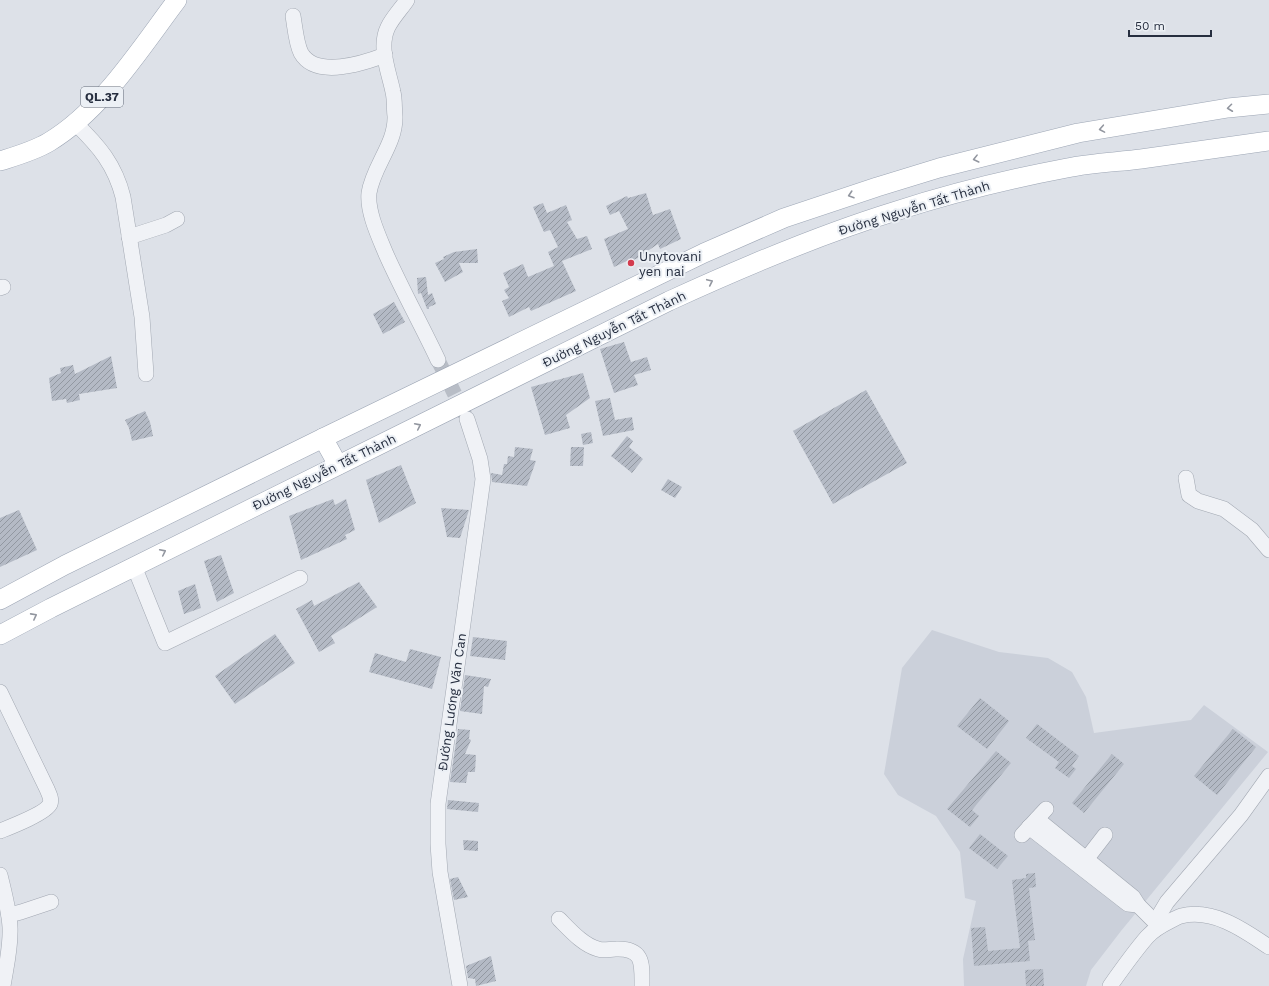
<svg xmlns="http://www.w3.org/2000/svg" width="1269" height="986" viewBox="0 0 1269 986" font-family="'Work Sans',sans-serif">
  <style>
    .built { fill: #cbd0da }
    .building { fill: url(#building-hatch) }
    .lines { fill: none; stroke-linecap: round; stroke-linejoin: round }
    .minor-tunnel { stroke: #b8bdc6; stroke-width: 15; stroke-dasharray: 15 8; stroke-linecap: butt }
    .minor-casing { stroke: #a2a8b2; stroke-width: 16 }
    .major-casing { stroke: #9ca5b4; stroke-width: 20 }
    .minor { stroke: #f0f2f6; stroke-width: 15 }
    .major { stroke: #fff; stroke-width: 19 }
    .oneway { stroke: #92969f }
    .poi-dot { fill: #d33b4e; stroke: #ecf0f5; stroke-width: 1.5 }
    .labels { text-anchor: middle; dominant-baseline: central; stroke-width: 4; stroke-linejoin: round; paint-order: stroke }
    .shield { fill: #ecf0f5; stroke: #616876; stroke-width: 1 }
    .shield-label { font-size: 12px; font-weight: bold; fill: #262e3f }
    .street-label { font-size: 13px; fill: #262e3f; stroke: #ecf0f5 }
    .poi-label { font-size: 13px; fill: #262e3f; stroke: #ecf0f5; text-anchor: start }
  </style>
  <defs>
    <pattern id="building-hatch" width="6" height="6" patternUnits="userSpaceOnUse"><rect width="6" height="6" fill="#b4bac5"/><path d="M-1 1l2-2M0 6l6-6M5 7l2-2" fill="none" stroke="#9298a1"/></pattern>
  </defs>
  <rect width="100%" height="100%" fill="#dde1e8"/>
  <polygon class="built" points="932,630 999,652 1048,658 1072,672 1086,697 1094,733 1191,720 1204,705 1268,752 1121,931 1091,970 1086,986 964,986 963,959 976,901 965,898 960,852 936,816 898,795 884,774 902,668"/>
  <g class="building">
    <polygon points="646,193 653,215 670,209 681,239 660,249 658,244 640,256 640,257 629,262 629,260 614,267 604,239 628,229 619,211 610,215 606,206 627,196 628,198"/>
    <polygon points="543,203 547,213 566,205 572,220 567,222 577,239 587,236 592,249 562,261 576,291 531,311 529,307 509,317 502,301 509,298 504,290 509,287 503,273 523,264 528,277 554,266 548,252 558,247 550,230 544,232 533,207"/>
    <polygon points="477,249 478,263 459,263 463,272 445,282 435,263 444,259 443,257 454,252"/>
    <polygon points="426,277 428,295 432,293 436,304 429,307 429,309 427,309 421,293 418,294 417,278"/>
    <polygon points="394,302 405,322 383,334 373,314"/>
    <polygon points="624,342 631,362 647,357 651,370 634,375 638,385 614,393 600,349"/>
    <polygon points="111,356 117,388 79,394 80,400 67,403 66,399 52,401 49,378 61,373 60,368 73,365 75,374"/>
    <polygon points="583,373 590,398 566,415 570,428 545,435 531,387"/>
    <polygon points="866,390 907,463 833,504 793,431"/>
    <polygon points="610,398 615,420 632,417 634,430 603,436 595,401"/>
    <polygon points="145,411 150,422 153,436 132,441 129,428 125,420"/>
    <polygon points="591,432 593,443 583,445 581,434"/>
    <polygon points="627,436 633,441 629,447 643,459 632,473 611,456"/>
    <polygon points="515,447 533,449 530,460 536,461 527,486 492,482 491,473 502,475 504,464 507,464 508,456 514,457"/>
    <polygon points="571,447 584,447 583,466 570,466"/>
    <polygon points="401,465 416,503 379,523 366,480"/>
    <polygon points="668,479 682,487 675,498 661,490"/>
    <polygon points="333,499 335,505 346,499 355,530 345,535 347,539 301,560 289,516"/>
    <polygon points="441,508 469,510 460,538 447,537"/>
    <polygon points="19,510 37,550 0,567 0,518"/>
    <polygon points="221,555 234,593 217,602 204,561"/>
    <polygon points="359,582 377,607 331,636 335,643 319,652 296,609 312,600 314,606"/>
    <polygon points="195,584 201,608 184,614 178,591"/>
    <polygon points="275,634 295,663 235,704 215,676"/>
    <polygon points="473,637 507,641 505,660 470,656"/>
    <polygon points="410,649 441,657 432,689 369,672 375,653 406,662"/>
    <polygon points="465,675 491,679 488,687 484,686 482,714 460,711"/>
    <polygon points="980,698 1009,721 987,749 957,726"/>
    <polygon points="1037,724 1079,756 1072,766 1076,769 1069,778 1055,768 1059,762 1026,738"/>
    <polygon points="458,729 470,730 469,739 471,740 465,754 476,755 475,772 468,772 466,783 450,782"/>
    <polygon points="1233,729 1256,747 1217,795 1194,776"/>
    <polygon points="996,751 1011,763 972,810 979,816 970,827 947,809"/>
    <polygon points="1112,754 1124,764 1084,813 1072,803"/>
    <polygon points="448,800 479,803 478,812 447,809"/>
    <polygon points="980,834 1008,856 997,869 969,848"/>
    <polygon points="463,840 478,841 478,851 464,850"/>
    <polygon points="1035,873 1036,887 1029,888 1035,940 1028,941 1030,961 974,966 971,928 985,927 988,951 1020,948 1012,880 1026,878 1026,874"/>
    <polygon points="458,877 468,897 454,900 450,879"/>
    <polygon points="491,956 496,981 476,986 475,979 468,978 466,966"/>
    <polygon points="1043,969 1044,986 1026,986 1025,970"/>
  </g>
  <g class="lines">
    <polyline class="minor-tunnel" points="438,360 465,415"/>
    <defs>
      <g id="minor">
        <path d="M407,0C401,9 393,17 388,27C378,47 389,72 393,92C395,100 394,109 395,116C396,144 373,166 369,193C367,212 379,237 386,254C402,290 421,324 438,360"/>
        <path d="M293,16C295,27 296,43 301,53C316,79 364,63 385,55"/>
        <path d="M75,123C99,146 115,165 123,197L142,317L146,374"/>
        <polyline points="129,237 166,225 177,219"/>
        <polyline points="0,288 3,287"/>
        <polyline points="1186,478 1189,495 1198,501 1224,509 1252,530 1269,550"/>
        <polyline points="134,566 165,643 300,578"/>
        <path d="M0,692L47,789C49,794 52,799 50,804C46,813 10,827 0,831"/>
        <polyline points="1029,827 1128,904 1138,905 1133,897 1037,819"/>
        <polyline points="1022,835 1046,809"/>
        <polyline points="1081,866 1105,835"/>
        <path d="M0,875C4,892 9,910 10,927C11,947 6,967 3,986"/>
        <polyline points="1138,905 1159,926"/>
        <polyline points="9,915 21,912 51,902"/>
        <path d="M559,919C570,930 583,945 598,949C603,951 610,949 616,949C644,948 642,964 642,986"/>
        <polyline points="1159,926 1161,912 1167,902 1241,815 1269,776"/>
        <polyline points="460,986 440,872 438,844 438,804 483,479 480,459 467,419"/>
        <path d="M1110,986C1122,969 1134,952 1147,937C1154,929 1162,925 1170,921C1174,919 1178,917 1181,916C1213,908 1244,930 1269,947"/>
      </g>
      <g id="major">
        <path d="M0,161C16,156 34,151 49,142C102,110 140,49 177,0"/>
        <polyline points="323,438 338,465"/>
        <polyline points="0,600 65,565 323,438 704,253 784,218 877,187 939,168 1078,133 1228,108 1269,104"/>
        <path d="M0,635L51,608L669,301C743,267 818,235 896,211C952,193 1009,179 1067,168C1091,163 1117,162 1141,159C1184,153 1227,147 1269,141"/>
      </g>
    </defs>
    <use href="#minor" class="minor-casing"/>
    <use href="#major" class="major-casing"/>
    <use href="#minor" class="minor"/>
    <use href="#major" class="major"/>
  </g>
  <defs><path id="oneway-chevron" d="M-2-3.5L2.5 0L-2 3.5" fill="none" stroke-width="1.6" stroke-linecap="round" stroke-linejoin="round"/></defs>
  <g class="oneway">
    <use href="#oneway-chevron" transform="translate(1230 108) rotate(173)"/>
    <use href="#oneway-chevron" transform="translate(1102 129) rotate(170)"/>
    <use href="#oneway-chevron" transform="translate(976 159) rotate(166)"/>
    <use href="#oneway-chevron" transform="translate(851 195) rotate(162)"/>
    <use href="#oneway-chevron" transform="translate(710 282) rotate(-25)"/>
    <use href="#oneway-chevron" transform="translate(418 426) rotate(-26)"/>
    <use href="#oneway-chevron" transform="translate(163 552) rotate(-26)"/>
    <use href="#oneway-chevron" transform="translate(34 616) rotate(-28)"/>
  </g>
  <circle class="poi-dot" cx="631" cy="263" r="4"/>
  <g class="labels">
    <rect class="shield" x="81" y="87" width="42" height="20" rx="3"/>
    <g class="shield-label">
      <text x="102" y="97">QL.37</text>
    </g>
    <g class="street-label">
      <text transform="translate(914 208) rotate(-17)">Đường Nguyễn Tất Thành</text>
      <text transform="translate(614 329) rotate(-26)">Đường Nguyễn Tất Thành</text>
      <text transform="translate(324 472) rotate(-26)">Đường Nguyễn Tất Thành</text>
      <text transform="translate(452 702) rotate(-82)">Đường Lương Văn Can</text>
    </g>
    <g class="poi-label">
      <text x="639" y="256">Unytovani<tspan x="639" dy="15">yen nai</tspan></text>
    </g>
  </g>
  <path d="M1129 30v6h82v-6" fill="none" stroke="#262e3f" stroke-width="2"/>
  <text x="1135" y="30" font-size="12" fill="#262e3f" stroke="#ecf0f5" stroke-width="3" paint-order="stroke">50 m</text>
</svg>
